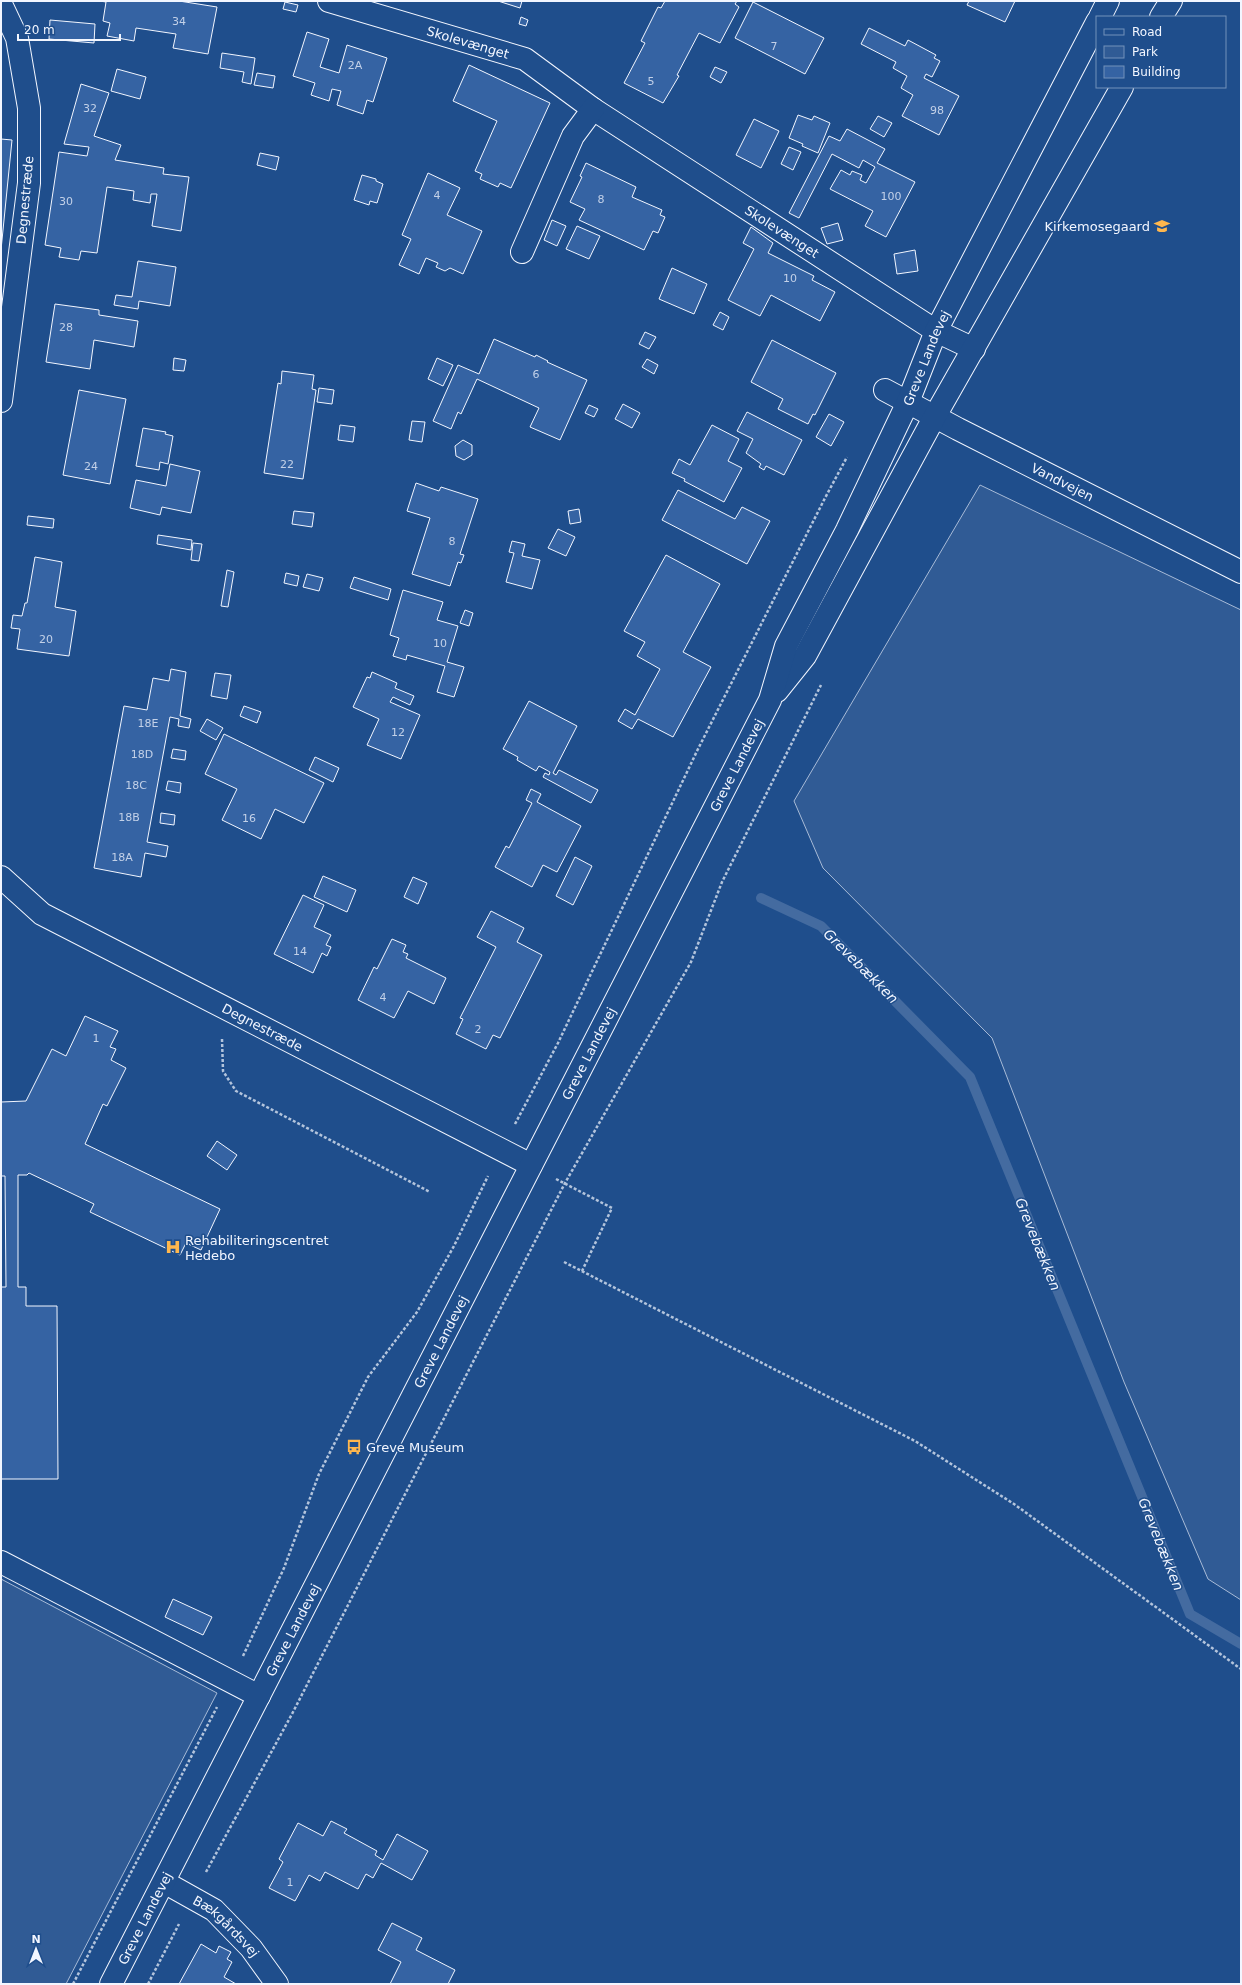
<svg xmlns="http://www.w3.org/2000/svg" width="1242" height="1985" viewBox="0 0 1242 1985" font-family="'DejaVu Sans',sans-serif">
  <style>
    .green { fill: #305b95; stroke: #a8bbd7 }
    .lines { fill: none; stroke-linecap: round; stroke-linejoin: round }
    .stream { stroke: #446ba0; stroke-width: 10 }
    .building { fill: #3563a3; stroke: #f2f6ff }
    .minor-casing { stroke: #f2f6ff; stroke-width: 24 }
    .path { stroke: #b3c4dc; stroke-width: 2.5; stroke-dasharray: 3 2; stroke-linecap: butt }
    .minor { stroke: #1f4e8c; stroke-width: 22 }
    .labels { text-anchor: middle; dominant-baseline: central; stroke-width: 3; stroke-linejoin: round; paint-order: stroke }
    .number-label { font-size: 11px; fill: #c3d1e8 }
    .street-label { font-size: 13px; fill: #f2f6ff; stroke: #1f4e8c }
    .poi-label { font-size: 13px; fill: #f2f6ff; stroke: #1f4e8c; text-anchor: start }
    .water-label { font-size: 14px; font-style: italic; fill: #f2f6ff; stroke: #1f4e8c }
  </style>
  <rect width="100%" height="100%" fill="#1f4e8c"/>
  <g class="green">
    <polygon points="980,485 1241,610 1241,1600 1208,1579 1124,1382 992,1038 823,868 794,801"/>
    <polygon points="1,1579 217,1693 66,1984 1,1984"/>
  </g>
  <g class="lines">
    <polyline class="stream" points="761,898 821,926 970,1077 1190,1614 1241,1644"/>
  </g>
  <g class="building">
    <polygon points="100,1 179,1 217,7 208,54 173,48 176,34 136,28 134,41 107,36 110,23 103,21 106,2"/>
    <polygon points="498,1 522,1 520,8"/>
    <polygon points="665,1 737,1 735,4 739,7 720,43 699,33 677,75 679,76 663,103 624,83 645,43 641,41 658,7 661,8"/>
    <polygon points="969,1 1015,1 1005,22 967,5"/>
    <polygon points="285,2 298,5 296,12 283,9"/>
    <polygon points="753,2 824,38 805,74 735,38"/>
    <polygon points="521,17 528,20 526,26 519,24"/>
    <polygon points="50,20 95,24 94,43 49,39"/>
    <polygon points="869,28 905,46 908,40 936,55 934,58 940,61 932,77 926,74 924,78 959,96 939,135 902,116 913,95 901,88 907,76 893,68 896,62 861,44"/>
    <polygon points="307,32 329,39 320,67 339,73 347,45 387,58 373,102 367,100 363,114 337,105 341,91 332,89 329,101 311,95 315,83 293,76"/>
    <polygon points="222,53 255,58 251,84 242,82 244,72 220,68"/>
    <polygon points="469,65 550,103 511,188 500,183 498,187 480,179 482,174 475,171 497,121 453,101"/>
    <polygon points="715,67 727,72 721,83 710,77"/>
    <polygon points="117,69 146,77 140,99 111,91"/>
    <polygon points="257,73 275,76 273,88 254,85"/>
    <polygon points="81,84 109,93 94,136 121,145 115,160 164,168 163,174 189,177 181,231 152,226 157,194 151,194 150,203 133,200 134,191 107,187 97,253 81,251 79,260 59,257 61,248 45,245 59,152 87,156 89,147 64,144"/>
    <polygon points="798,115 812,120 814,116 830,123 818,153 802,146 803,144 789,138"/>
    <polygon points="878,116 892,123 884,137 870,129"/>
    <polygon points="754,119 779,131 761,168 736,155"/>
    <polygon points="847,129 885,149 877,163 915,182 886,237 865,226 873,211 830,189 841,170 850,175 852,171 862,175 860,180 866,183 875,167 863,160 859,168 832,154 799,218 789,213 829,136 840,141"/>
    <polygon points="1,139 12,140 1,250"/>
    <polygon points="789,147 801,152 793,170 781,164"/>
    <polygon points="260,153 279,157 276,170 257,165"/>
    <polygon points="586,163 636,187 632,197 662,210 660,215 665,217 658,233 653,231 644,250 579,220 585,209 570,202 582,177 580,176"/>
    <polygon points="428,173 460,188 447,215 482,231 463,274 450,268 445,271 436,267 438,263 426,258 419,274 399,265 411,239 402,235"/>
    <polygon points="362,175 376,179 376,181 383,184 377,203 370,201 369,205 354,200"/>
    <polygon points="552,220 566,226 557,246 544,240"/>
    <polygon points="838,223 843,240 827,244 821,228"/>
    <polygon points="577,226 600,236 589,259 566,249"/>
    <polygon points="751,227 773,243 768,253 814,276 812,280 835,292 820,321 771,295 760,316 728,300 754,249 743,243"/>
    <polygon points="915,250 918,271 897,274 894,254"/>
    <polygon points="138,261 176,267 170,306 139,301 138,309 114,305 116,295 132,297"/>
    <polygon points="672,268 707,284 694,314 659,299"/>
    <polygon points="55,304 99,310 99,315 138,321 134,347 94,340 90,369 46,362"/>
    <polygon points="720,312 729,317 723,330 713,325"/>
    <polygon points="645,332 656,337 649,349 639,344"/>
    <polygon points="494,339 535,357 536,355 548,361 547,362 587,380 560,440 530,427 539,408 477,379 461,414 458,412 451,429 433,421 458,365 479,374"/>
    <polygon points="772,340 836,373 815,415 813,414 808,424 778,409 783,399 751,382"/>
    <polygon points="174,358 186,360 184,371 173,370"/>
    <polygon points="437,358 453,365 443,386 428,379"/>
    <polygon points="647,359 658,365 654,374 642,367"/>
    <polygon points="282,371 314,375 312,389 316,390 303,479 264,473 278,383 281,384"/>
    <polygon points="319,388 334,390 332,404 317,402"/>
    <polygon points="79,390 126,399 110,484 63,475"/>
    <polygon points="623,404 640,413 632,428 615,419"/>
    <polygon points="589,405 598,409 594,417 585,413"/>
    <polygon points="747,412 802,440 784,475 766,466 764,470 759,467 761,464 746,453 753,439 737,431"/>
    <polygon points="829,414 844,422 831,446 816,437"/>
    <polygon points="412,421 425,422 422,442 409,440"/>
    <polygon points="340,425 355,427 353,442 338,440"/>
    <polygon points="712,425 739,439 728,461 742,468 724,502 684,481 685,479 672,473 679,459 690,465"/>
    <polygon points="143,428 166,432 165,434 173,436 168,464 160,462 159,470 136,466"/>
    <polygon points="463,440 472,445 472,455 464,460 456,456 455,446"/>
    <polygon points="170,464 200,471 191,513 162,507 160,515 130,508 136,480 166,486"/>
    <polygon points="416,483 439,491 441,487 478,499 460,554 464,555 461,563 458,562 450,586 412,574 430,518 407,511"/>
    <polygon points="678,490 735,519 742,507 770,521 747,564 662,520"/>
    <polygon points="579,509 581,522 570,524 568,511"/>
    <polygon points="294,511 314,513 312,527 292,524"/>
    <polygon points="28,516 54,519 53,528 27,525"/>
    <polygon points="558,529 575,537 566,556 548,548"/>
    <polygon points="158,535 192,540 191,550 157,544"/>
    <polygon points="512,541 525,544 522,556 540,560 532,589 506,582 514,553 509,552"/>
    <polygon points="193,543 202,544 199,561 191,560"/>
    <polygon points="666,555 720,584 683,652 711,667 673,737 638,719 632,729 618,721 625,709 635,715 660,669 637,656 645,642 624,631"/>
    <polygon points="35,557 62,562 55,607 76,611 69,656 17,649 20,629 11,628 13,615 22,616 25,603 27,603"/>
    <polygon points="227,570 234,572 228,607 221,606"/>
    <polygon points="286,573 299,576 297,586 284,583"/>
    <polygon points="307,574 323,578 319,591 303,587"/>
    <polygon points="354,577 391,589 388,600 350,588"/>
    <polygon points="403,590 443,602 437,620 458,626 447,662 464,667 454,697 437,692 445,666 407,655 406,660 393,656 399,638 390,635"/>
    <polygon points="465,610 473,613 469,626 460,623"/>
    <polygon points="171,669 186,672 180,716 191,719 189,728 178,726 179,719 170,717 147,842 168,846 166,857 145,853 141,877 94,868 124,706 147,710 153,678 169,681"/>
    <polygon points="372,672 397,683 395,688 414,696 410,705 393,697 390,702 420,715 401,759 367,745 379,719 353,707 367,677 370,678"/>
    <polygon points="215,673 231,675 227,699 211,696"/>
    <polygon points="529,701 577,726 553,773 556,775 559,770 598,790 591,803 543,777 545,773 549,775 550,772 539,766 536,771 517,760 518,757 503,749"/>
    <polygon points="244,706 261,712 257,723 240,716"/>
    <polygon points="207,719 223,728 216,740 200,731"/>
    <polygon points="224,734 324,783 304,823 275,809 261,839 222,820 237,789 205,774"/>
    <polygon points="173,749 186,751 185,760 171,758"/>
    <polygon points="315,757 339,768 333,782 309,770"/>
    <polygon points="168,781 181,783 180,793 166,790"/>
    <polygon points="531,789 541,794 537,802 581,826 557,872 543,865 532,887 495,867 506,846 509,848 532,803 526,800"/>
    <polygon points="161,813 175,815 174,825 160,823"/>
    <polygon points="575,857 592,866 573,905 556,896"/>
    <polygon points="323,876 356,890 347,912 314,897"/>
    <polygon points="413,877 427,883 418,904 404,897"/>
    <polygon points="303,895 324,905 314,927 331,935 326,945 331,947 327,956 322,953 313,973 274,954"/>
    <polygon points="491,911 524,928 517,942 542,955 500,1038 493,1035 486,1049 456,1034 463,1019 460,1018 496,947 477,937"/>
    <polygon points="392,939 406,945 403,952 408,954 406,958 446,978 434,1004 408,991 394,1018 358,1000 374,967 377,969"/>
    <polygon points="85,1016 118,1031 110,1047 116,1049 111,1060 126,1068 107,1106 103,1104 85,1144 220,1209 201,1250 186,1243 180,1255 90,1212 94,1204 29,1173 27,1175 18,1175 18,1287 26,1287 26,1306 57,1306 58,1479 1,1479 1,1287 6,1287 5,1176 1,1176 1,1102 26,1101 52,1049 66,1056"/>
    <polygon points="217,1141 237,1155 227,1170 207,1156"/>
    <polygon points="173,1599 212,1617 203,1635 165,1617"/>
    <polygon points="331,1821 347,1829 344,1833 377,1851 375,1855 383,1860 397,1834 428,1851 412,1880 381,1863 373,1878 366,1874 358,1889 325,1872 320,1881 309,1875 295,1901 269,1888 283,1862 279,1859 298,1823 323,1836"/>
    <polygon points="392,1923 422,1938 416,1950 455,1970 448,1984 390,1984 401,1962 378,1950"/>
    <polygon points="201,1944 216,1953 219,1946 231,1952 227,1959 232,1962 224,1977 236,1984 179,1984"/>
  </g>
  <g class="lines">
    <defs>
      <g id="minor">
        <path id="s1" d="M329,1L525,59L593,109L936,331L974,349"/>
        <polyline points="1,4 17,38 29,108 29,183 1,401"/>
        <polyline points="1100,17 1108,1"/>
        <polyline points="1161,17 1171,1"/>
        <polyline points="522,252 573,136 593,109"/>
        <path id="s2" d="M885,390L958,429L1241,572"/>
        <polyline points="777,691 805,656 935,416 1122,87"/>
        <path id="s3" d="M1,877L42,914L531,1165"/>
        <polyline points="1,1562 259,1696"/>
        <path id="s4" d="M164,1882L214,1910L251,1948L277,1984"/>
        <path id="s5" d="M111,1984L770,700L786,646L847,530L908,402L936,331L1097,22"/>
      </g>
    </defs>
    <use href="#minor" class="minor-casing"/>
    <g class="path">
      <polyline points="222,1039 223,1071 236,1091 430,1192"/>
      <polyline points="515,1124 558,1043 697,751 825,498 847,457"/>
      <polyline points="556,1179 612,1208 582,1271"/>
      <polyline points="564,1262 915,1441 1014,1504 1241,1669"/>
      <polyline points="243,1656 284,1568 319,1474 368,1377 417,1312 454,1246 488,1176"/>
      <polyline points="206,1872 292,1714 565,1183 691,962 722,882 821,685"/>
      <polyline points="73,1984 217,1707"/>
      <polyline points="148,1984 179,1924"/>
    </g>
    <use href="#minor" class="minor"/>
  </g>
  <defs>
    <symbol id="school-bare" viewBox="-9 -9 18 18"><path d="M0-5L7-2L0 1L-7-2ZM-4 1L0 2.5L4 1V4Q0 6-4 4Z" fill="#ffb74d" stroke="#1f4e8c" stroke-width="2.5" paint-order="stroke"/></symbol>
    <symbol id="hospital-bare" viewBox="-9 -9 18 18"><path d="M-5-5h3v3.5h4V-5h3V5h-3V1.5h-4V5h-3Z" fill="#ffb74d" stroke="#1f4e8c" stroke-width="2.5" paint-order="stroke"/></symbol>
    <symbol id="bus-bare" viewBox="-9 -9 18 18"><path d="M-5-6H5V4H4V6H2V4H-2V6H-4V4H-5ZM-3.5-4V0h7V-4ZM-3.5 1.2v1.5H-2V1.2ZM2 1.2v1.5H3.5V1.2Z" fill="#ffb74d" stroke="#1f4e8c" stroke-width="2.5" paint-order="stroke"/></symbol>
  </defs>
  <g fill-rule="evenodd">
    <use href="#school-bare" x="1151" y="215" width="22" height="22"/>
    <use href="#hospital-bare" x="162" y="1236" width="22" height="22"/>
    <use href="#bus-bare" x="343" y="1436" width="22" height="22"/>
  </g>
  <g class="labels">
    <g class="number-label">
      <text x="179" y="21">34</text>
      <text x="774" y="46">7</text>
      <text x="355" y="65">2A</text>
      <text x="651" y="81">5</text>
      <text x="90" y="108">32</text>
      <text x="937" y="110">98</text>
      <text x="437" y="195">4</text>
      <text x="891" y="196">100</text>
      <text x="601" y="199">8</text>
      <text x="66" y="201">30</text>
      <text x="790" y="278">10</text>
      <text x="66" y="327">28</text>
      <text x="536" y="374">6</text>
      <text x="287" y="464">22</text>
      <text x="91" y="466">24</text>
      <text x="452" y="541">8</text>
      <text x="46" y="639">20</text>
      <text x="440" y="643">10</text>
      <text x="148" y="723">18E</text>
      <text x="398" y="732">12</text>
      <text x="142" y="754">18D</text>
      <text x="136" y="785">18C</text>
      <text x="129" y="817">18B</text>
      <text x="249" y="818">16</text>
      <text x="122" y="857">18A</text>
      <text x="300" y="951">14</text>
      <text x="383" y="997">4</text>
      <text x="478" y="1029">2</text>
      <text x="96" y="1038">1</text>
      <text x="290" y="1882">1</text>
    </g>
    <g class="street-label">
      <text stroke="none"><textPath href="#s1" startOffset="145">Skolevænget</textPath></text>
      <text transform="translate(25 200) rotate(-85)">Degnestræde</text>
      <text stroke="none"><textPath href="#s1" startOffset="514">Skolevænget</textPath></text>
      <text stroke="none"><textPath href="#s5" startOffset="1820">Greve Landevej</textPath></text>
      <text stroke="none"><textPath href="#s2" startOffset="200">Vandvejen</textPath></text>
      <text stroke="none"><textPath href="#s5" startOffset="1370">Greve Landevej</textPath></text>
      <text stroke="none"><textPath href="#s3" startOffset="303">Degnestræde</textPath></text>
      <text stroke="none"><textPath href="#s5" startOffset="1046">Greve Landevej</textPath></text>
      <text stroke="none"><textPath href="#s5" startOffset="722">Greve Landevej</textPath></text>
      <text stroke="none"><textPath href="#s5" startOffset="398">Greve Landevej</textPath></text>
      <text stroke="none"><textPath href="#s5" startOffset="74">Greve Landevej</textPath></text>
      <text stroke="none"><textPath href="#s4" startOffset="77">Bækgårdsvej</textPath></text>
    </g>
    <g class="poi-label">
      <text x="1150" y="226" text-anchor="end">Kirkemosegaard</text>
      <text x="185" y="1240">Rehabiliteringscentret<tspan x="185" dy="15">Hedebo</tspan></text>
      <text x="366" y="1447">Greve Museum</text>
    </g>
    <g class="water-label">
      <text transform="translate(861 966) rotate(45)">Grevebækken</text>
      <text transform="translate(1038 1244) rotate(68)">Grevebækken</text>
      <text transform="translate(1161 1544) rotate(68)">Grevebækken</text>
    </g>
  </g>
  <rect width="1242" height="1985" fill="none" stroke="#f2f6ff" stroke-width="4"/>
  <rect x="1096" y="16" width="130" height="72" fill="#1f4e8c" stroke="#7391ba"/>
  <rect x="1104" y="29" width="20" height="6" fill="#1f4e8c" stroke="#7391ba"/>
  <text x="1132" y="36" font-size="12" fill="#f2f6ff">Road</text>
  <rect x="1104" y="46" width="20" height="12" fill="#305b95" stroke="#7391ba"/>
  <text x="1132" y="56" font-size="12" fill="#f2f6ff">Park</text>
  <rect x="1104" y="66" width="20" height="12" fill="#3563a3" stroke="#7391ba"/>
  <text x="1132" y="76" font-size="12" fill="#f2f6ff">Building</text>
  <g transform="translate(36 1949)" stroke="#1f4e8c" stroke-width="3" paint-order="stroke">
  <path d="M0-3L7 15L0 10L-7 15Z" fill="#f2f6ff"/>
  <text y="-6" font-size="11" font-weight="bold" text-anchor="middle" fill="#f2f6ff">N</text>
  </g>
  <path d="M18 34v6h102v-6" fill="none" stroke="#f2f6ff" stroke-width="2"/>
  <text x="24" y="34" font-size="12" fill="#f2f6ff" stroke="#1f4e8c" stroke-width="3" paint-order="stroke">20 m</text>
</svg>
